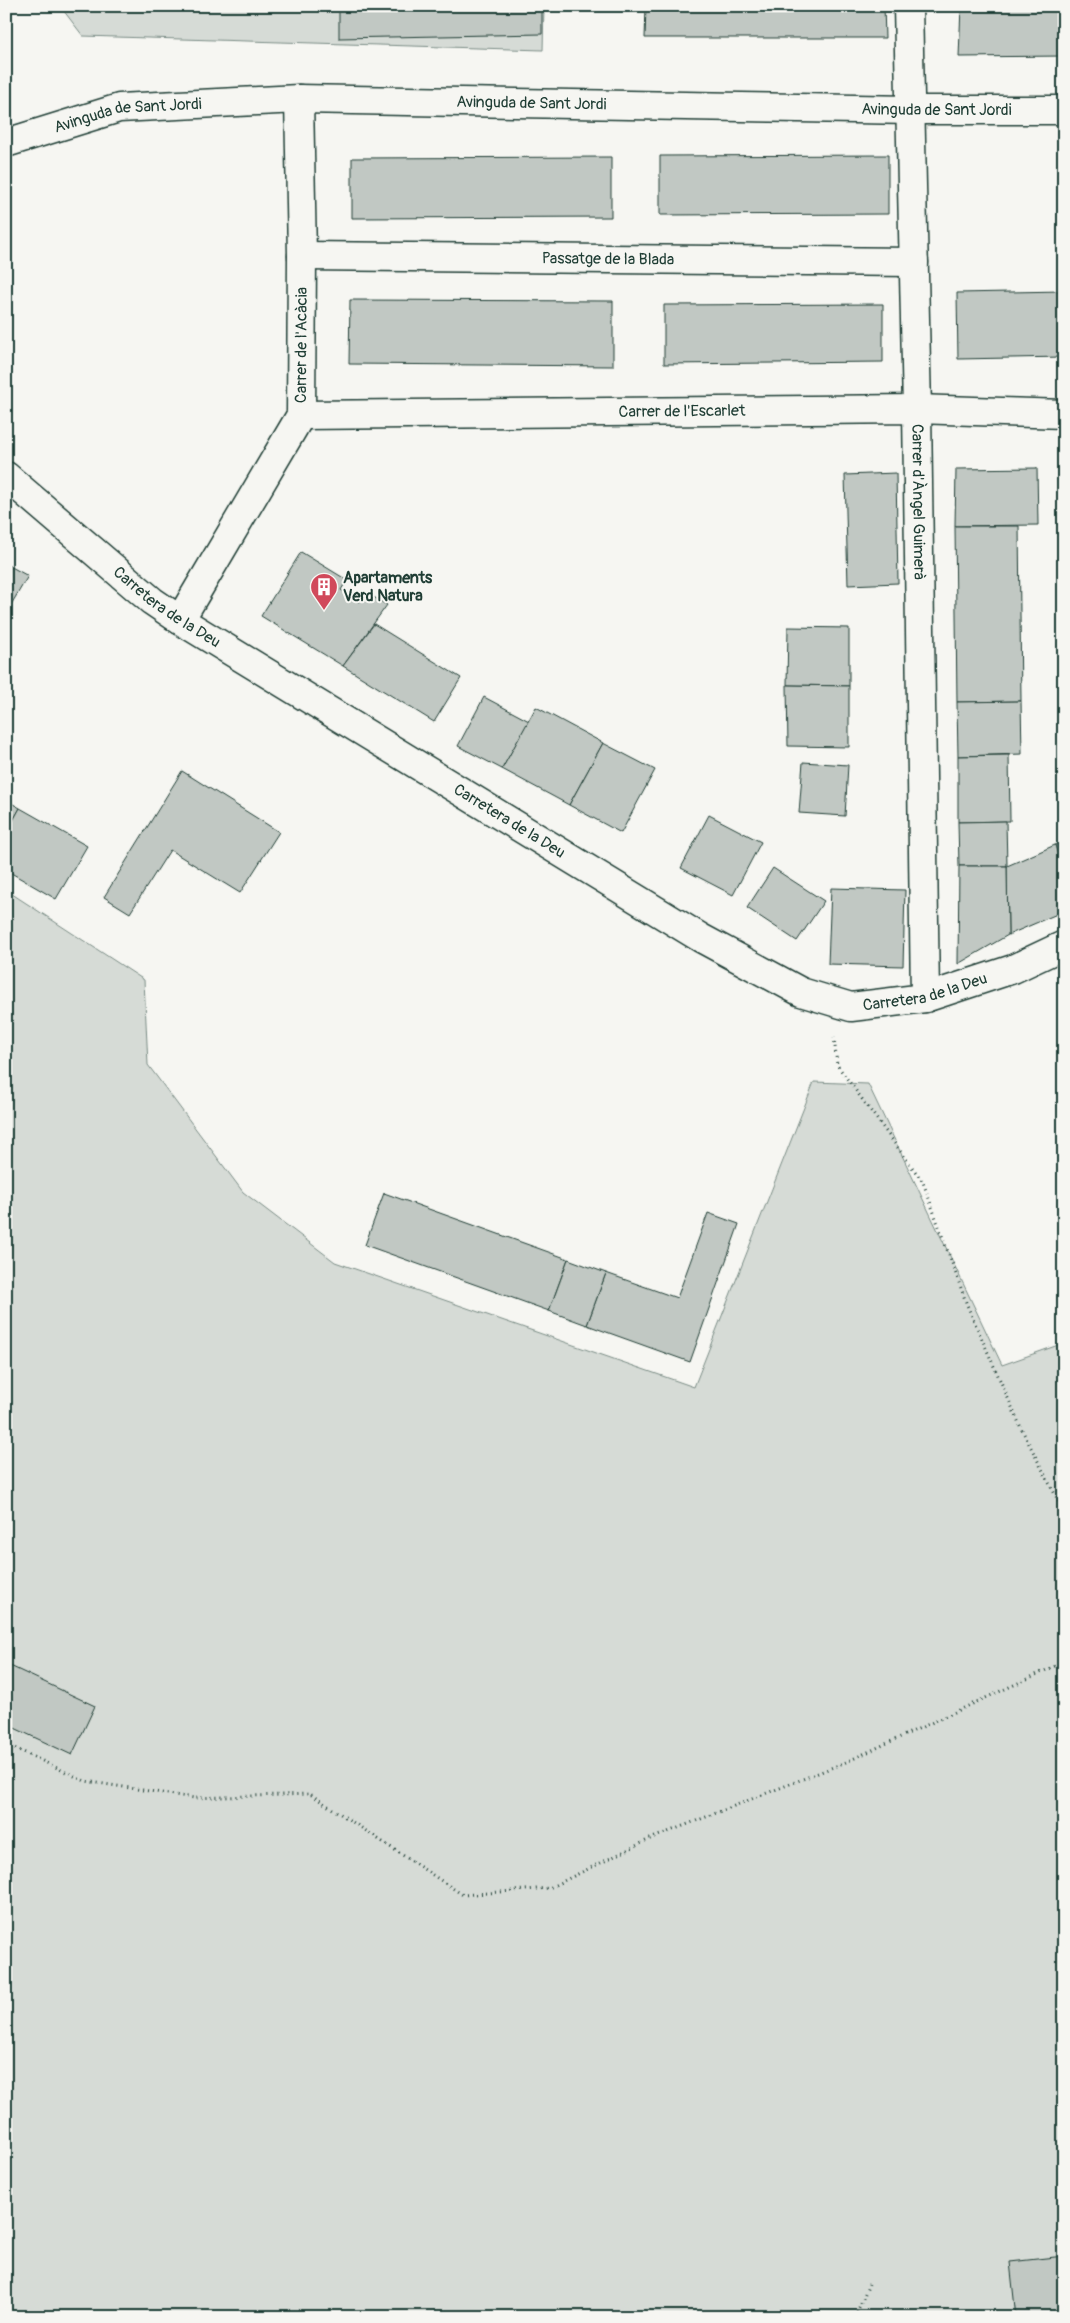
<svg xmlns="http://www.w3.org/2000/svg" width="1070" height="2323" viewBox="0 0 1070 2323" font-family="Pangolin,sans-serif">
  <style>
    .green { fill: #d6dbd6; stroke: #7a8c85 }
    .building { fill: #c1c8c3; stroke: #1f3d34 }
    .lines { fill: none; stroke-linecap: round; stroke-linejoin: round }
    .street-casing { stroke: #1f3d34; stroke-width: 31 }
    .primary-casing { stroke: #1f3d34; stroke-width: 31 }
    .path { stroke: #1f3d34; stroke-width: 3; stroke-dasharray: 1 4; stroke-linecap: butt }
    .street { stroke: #f6f6f2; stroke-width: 28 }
    .primary { stroke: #f6f6f2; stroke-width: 28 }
    .labels { text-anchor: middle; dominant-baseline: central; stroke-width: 4; stroke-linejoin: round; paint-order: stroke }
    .street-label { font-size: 16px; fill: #1f3d34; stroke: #f6f6f2 }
    .poi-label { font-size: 16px; font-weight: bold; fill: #1f3d34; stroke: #f6f6f2; text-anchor: start }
  </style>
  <rect width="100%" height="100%" fill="#f6f6f2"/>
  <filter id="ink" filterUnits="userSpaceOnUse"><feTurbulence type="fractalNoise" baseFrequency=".02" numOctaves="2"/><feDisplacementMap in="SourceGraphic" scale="10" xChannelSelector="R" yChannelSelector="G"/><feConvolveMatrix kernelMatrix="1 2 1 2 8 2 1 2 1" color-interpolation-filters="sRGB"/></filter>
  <g filter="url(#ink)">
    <g class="green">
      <polygon points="60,6 544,6 543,50 83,36"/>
      <polygon points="6,890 144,980 148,1065 243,1192 335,1262 694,1387 814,1082 868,1084 1002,1365 1064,1343 1064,2317 6,2317"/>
    </g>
    <g class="building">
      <polygon points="339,6 542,6 542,34 339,38"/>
      <polygon points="646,6 884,6 885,38 645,38"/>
      <polygon points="961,6 1064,6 1064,56 959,57"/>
      <polygon points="888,155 888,214 660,215 660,156"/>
      <polygon points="611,157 611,217 352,218 352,158"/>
      <polygon points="1064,291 1064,357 958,359 957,293"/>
      <polygon points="350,300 613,301 613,366 349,364"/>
      <polygon points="883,304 883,362 664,364 664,305"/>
      <polygon points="1037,468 1038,525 955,526 956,469"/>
      <polygon points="896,473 898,583 848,585 845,475"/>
      <polygon points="955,526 1019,526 1021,701 957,702"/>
      <polygon points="301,552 347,580 341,590 359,602 365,592 387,605 343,666 261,616"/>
      <polygon points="6,564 28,576 6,613"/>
      <polygon points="374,624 461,678 434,722 343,666"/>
      <polygon points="788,627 849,628 849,686 787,685"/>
      <polygon points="787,685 849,686 849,747 788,746"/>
      <polygon points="484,697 529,721 502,769 458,746"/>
      <polygon points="1021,701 1022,754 958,756 957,702"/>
      <polygon points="536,707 603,743 569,805 502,769"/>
      <polygon points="603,743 655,770 621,833 569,805"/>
      <polygon points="1009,755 1010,821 958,822 958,756"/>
      <polygon points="803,762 848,765 845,816 799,813"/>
      <polygon points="182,771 279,832 240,893 170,850 130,913 104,897"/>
      <polygon points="6,800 20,808 6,833"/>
      <polygon points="20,808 87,846 56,899 6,870 6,833"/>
      <polygon points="709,815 761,842 733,895 681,868"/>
      <polygon points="1006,821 1007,866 959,866 958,822"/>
      <polygon points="1064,841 1064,875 1055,845"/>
      <polygon points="1055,845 1064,875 1064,911 1008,935 1007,866"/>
      <polygon points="959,866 1007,866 1008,935 958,964"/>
      <polygon points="773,868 824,901 797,941 747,908"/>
      <polygon points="831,888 905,890 903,966 828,964"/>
      <polygon points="384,1193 568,1259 549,1311 365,1245"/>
      <polygon points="708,1213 739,1224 690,1362 587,1325 606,1273 677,1298"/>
      <polygon points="568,1259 606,1273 587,1325 549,1311"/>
      <polygon points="6,1664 95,1706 72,1755 6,1724"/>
      <polygon points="1064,2256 1064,2317 1016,2317 1010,2262"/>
    </g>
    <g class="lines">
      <defs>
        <g id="street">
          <path id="s1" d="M908,6L917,409L925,998"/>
          <path id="s2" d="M302,256L914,262"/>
          <path id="s3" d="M301,415L917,409L1064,414"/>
          <path id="s4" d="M6,476L152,601L180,620L701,938L801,992L851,1007L925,998L1013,969L1064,945"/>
          <path id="s5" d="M180,620L301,415L302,256L299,99"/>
        </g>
        <g id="primary">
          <path id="s6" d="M6,143L119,108L299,99L912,110H1064"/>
        </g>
      </defs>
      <use href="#street" class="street-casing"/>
      <use href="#primary" class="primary-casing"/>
      <g class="path">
        <polyline points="834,1037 837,1065 923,1182 967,1305 1022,1430 1064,1512"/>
        <polyline points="6,1744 85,1781 194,1798 310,1794 463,1895 549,1888 650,1839 846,1762 1064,1662"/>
        <polyline points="855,2317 869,2284"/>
      </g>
      <use href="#street" class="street"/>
      <use href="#primary" class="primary"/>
    </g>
  </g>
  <defs>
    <symbol id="building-pin" viewBox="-11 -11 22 30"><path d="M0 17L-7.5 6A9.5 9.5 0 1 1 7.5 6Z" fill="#d1495b" stroke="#f6f6f2"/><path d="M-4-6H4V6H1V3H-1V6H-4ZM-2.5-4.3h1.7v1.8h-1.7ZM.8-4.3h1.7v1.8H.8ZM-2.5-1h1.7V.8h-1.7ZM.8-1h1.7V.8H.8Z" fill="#fff"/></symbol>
  </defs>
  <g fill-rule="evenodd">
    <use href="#building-pin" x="308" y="571" width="32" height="43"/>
  </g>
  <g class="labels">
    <g class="street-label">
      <text stroke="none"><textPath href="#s6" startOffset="531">Avinguda de Sant Jordi</textPath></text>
      <text stroke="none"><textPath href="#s6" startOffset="936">Avinguda de Sant Jordi</textPath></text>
      <text stroke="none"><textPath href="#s6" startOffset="126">Avinguda de Sant Jordi</textPath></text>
      <text stroke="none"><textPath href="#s2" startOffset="306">Passatge de la Blada</textPath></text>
      <text stroke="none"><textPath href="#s5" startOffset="308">Carrer de l'Acàcia</textPath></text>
      <text stroke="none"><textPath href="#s3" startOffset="381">Carrer de l'Escarlet</textPath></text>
      <text stroke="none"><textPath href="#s1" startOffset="496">Carrer d'Àngel Guimerà</textPath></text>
      <text stroke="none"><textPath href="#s4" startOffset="208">Carretera de la Deu</textPath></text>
      <text stroke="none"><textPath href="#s4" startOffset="612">Carretera de la Deu</textPath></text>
      <text stroke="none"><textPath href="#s4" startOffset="1078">Carretera de la Deu</textPath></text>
    </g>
    <g class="poi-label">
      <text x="343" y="578">Apartaments<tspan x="343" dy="18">Verd Natura</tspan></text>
    </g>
  </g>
  <rect width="1070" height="2323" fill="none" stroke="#f6f6f2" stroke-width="25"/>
  <rect x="12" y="12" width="1045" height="2298" fill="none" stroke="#1f3d34" stroke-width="2" filter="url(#ink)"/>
</svg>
